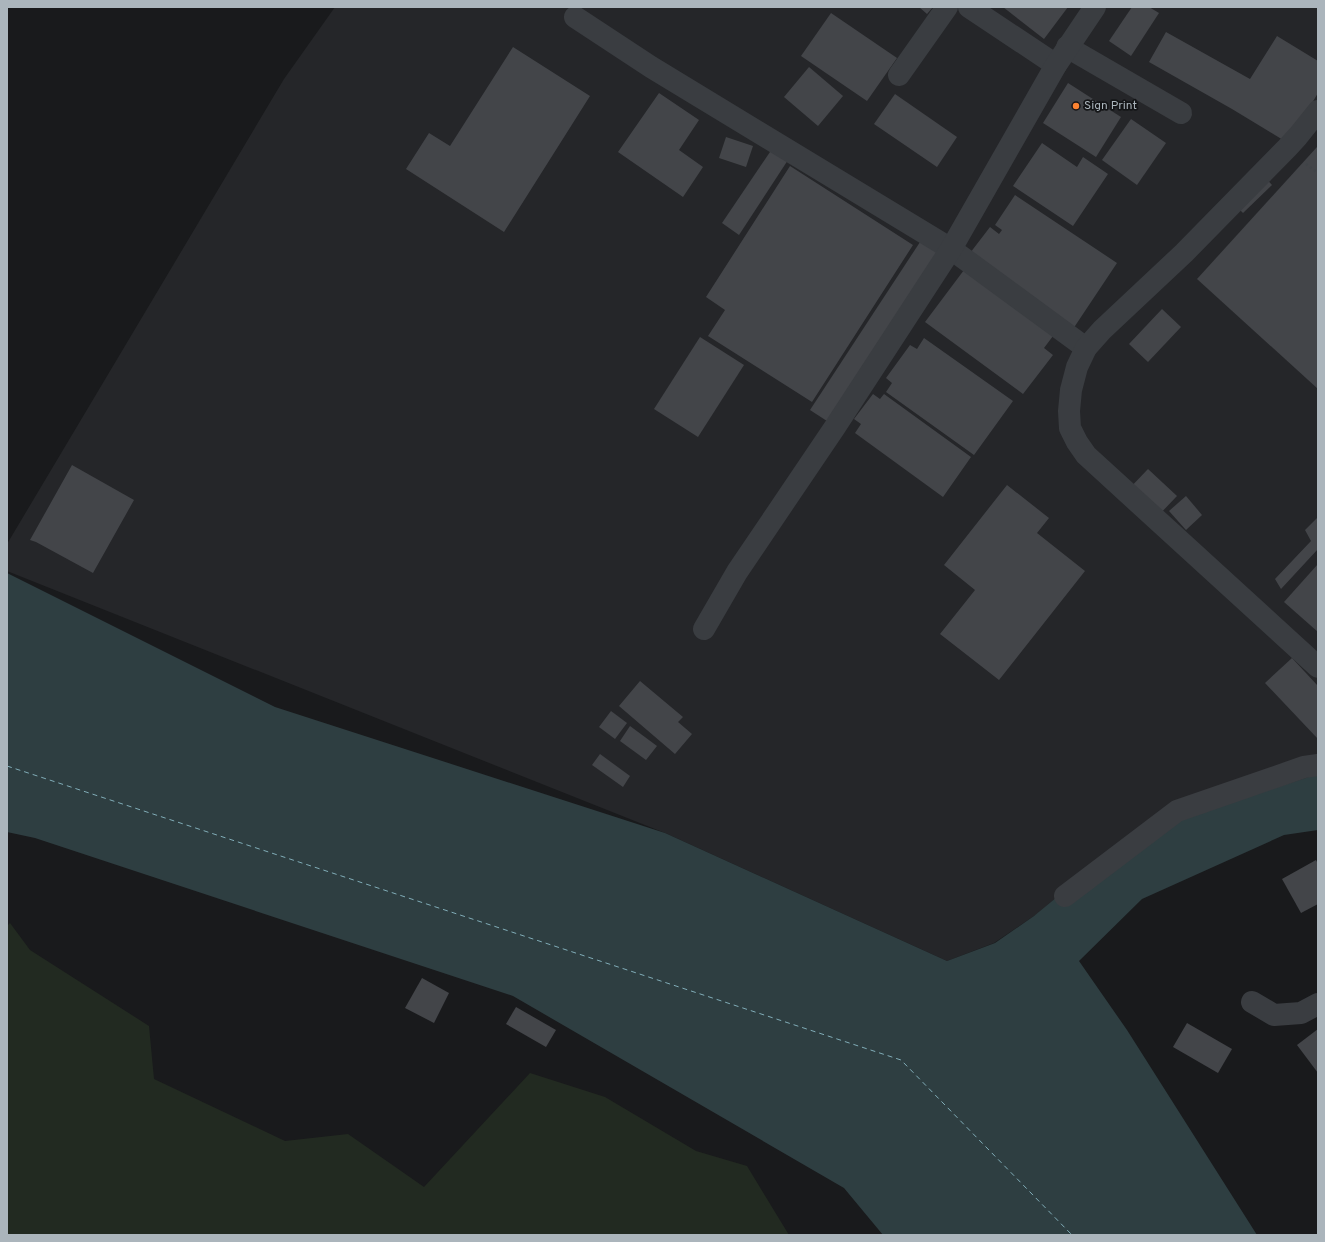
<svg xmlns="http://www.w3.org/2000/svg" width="1325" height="1242" viewBox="0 0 1325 1242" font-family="Overpass,sans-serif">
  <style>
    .built { fill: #252629 }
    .green { fill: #222a21 }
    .water { fill: #2e3e41 }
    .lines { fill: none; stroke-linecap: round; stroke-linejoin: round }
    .ferry { stroke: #81adb8; stroke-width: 1; stroke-dasharray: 5 4; stroke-linecap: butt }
    .building { fill: #434549 }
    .path { stroke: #404448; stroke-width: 2.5; stroke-dasharray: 2 3; stroke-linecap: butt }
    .minor { stroke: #3a3d41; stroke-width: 22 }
    .poi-dot { fill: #fc8331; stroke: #141517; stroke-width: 1.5 }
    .labels { text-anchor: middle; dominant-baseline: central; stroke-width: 3.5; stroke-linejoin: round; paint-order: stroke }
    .poi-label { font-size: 12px; fill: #abb5bc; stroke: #141517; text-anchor: start }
  </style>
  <rect width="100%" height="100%" fill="#191a1c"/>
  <polygon class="built" points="335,7 1318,7 1318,774 1034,916 994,943 947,961 665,833 7,571 7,544 284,79"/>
  <polygon class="green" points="10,923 30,950 149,1026 154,1079 285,1141 348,1134 424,1187 530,1073 605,1097 696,1151 747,1166 789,1235 7,1235 7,926"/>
  <polygon class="water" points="7,573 275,707 665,833 947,961 995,943 1034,916 1135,833 1318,774 1318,830 1284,835 1142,899 1079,961 1127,1030 1257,1235 883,1235 844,1188 513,996 35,838 7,832"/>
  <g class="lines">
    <polyline class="ferry" points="7,766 901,1060 1072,1235"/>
  </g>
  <g class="building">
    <polygon points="919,7 933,7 927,14"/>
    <polygon points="1003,7 1068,7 1044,39"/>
    <polygon points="1132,7 1149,7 1159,13 1131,56 1109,41"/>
    <polygon points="831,13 897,58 867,101 801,56"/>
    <polygon points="1166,32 1250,79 1277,36 1318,61 1318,93 1288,143 1232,109 1149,62"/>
    <polygon points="513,47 590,96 504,232 406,169 429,133 450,146"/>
    <polygon points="809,67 843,96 818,126 784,97"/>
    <polygon points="1068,83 1121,117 1096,157 1043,123"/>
    <polygon points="659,93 699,120 679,150 703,167 683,197 618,152"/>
    <polygon points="895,94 957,137 937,167 874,124"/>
    <polygon points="1131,119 1166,143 1137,185 1102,160"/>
    <polygon points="726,137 753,146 746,167 719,158"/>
    <polygon points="1042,143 1077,167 1083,157 1108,174 1073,226 1013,186"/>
    <polygon points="1317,147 1318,148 1318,389 1197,279"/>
    <polygon points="772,149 788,160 739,235 722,223"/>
    <polygon points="790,166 913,245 812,402 708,336 725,310 706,297"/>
    <polygon points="1261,173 1272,185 1243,213 1232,202"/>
    <polygon points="1015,195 1117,263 1071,332 967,257 990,227 999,234 1002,230 995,225"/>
    <polygon points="922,239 942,253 830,423 810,410"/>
    <polygon points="964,270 1053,336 1044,348 1053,355 1023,394 925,322"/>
    <polygon points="1162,309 1181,327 1148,362 1129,344"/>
    <polygon points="700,337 744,365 698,437 654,409"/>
    <polygon points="924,338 1013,401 974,455 886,392 892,383 886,378 910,345 917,349"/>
    <polygon points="873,394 880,399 884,394 971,457 943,497 855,433 861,424 854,419"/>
    <polygon points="72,465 134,500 93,573 36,542 30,540"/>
    <polygon points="1148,469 1177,496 1156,518 1127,491"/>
    <polygon points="1007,485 1049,518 1037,533 1085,571 999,680 940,634 975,590 944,565"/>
    <polygon points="1186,496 1202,515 1186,530 1169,511"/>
    <polygon points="1318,517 1318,549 1281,589 1275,579 1311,541 1305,530"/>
    <polygon points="1318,564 1318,632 1284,602"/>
    <polygon points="1292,658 1318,686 1318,739 1265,683"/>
    <polygon points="640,681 683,717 678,722 692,734 675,754 619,706"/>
    <polygon points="611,711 627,723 615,739 599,727"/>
    <polygon points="630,726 657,746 646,760 620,741"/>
    <polygon points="600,754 630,776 623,787 592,765"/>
    <polygon points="1316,860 1318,864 1318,904 1301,913 1282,879"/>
    <polygon points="422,978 449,993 434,1023 405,1008"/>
    <polygon points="516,1007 556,1030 546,1047 506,1024"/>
    <polygon points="1187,1023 1232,1049 1218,1073 1173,1047"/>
    <polygon points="1318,1029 1318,1073 1297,1045"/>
  </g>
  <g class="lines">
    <polyline class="path" points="1306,164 1318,173"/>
    <g class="minor">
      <polyline points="969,7 1056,65"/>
      <polyline points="575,17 651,67 951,249 1086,348"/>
      <polyline points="1067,47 1181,113"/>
      <polyline points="899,75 947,7"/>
      <polyline points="1318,111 1298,136 1287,148 1184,253 1102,330 1086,348 1077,367 1071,390 1069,411 1070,428 1077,442 1086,455 1318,667"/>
      <polyline points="704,629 737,572 835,427 951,249 1056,65 1095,7"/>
      <polyline points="1065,896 1177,811 1304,767 1318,765"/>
      <polyline points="1252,1002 1274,1015 1301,1013 1318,1004"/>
    </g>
  </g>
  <circle class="poi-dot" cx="1076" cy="106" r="4"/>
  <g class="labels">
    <g class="poi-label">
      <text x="1084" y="106">Sign Print</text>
    </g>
  </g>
  <rect width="1325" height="1242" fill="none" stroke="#abb5bc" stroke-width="16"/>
</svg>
